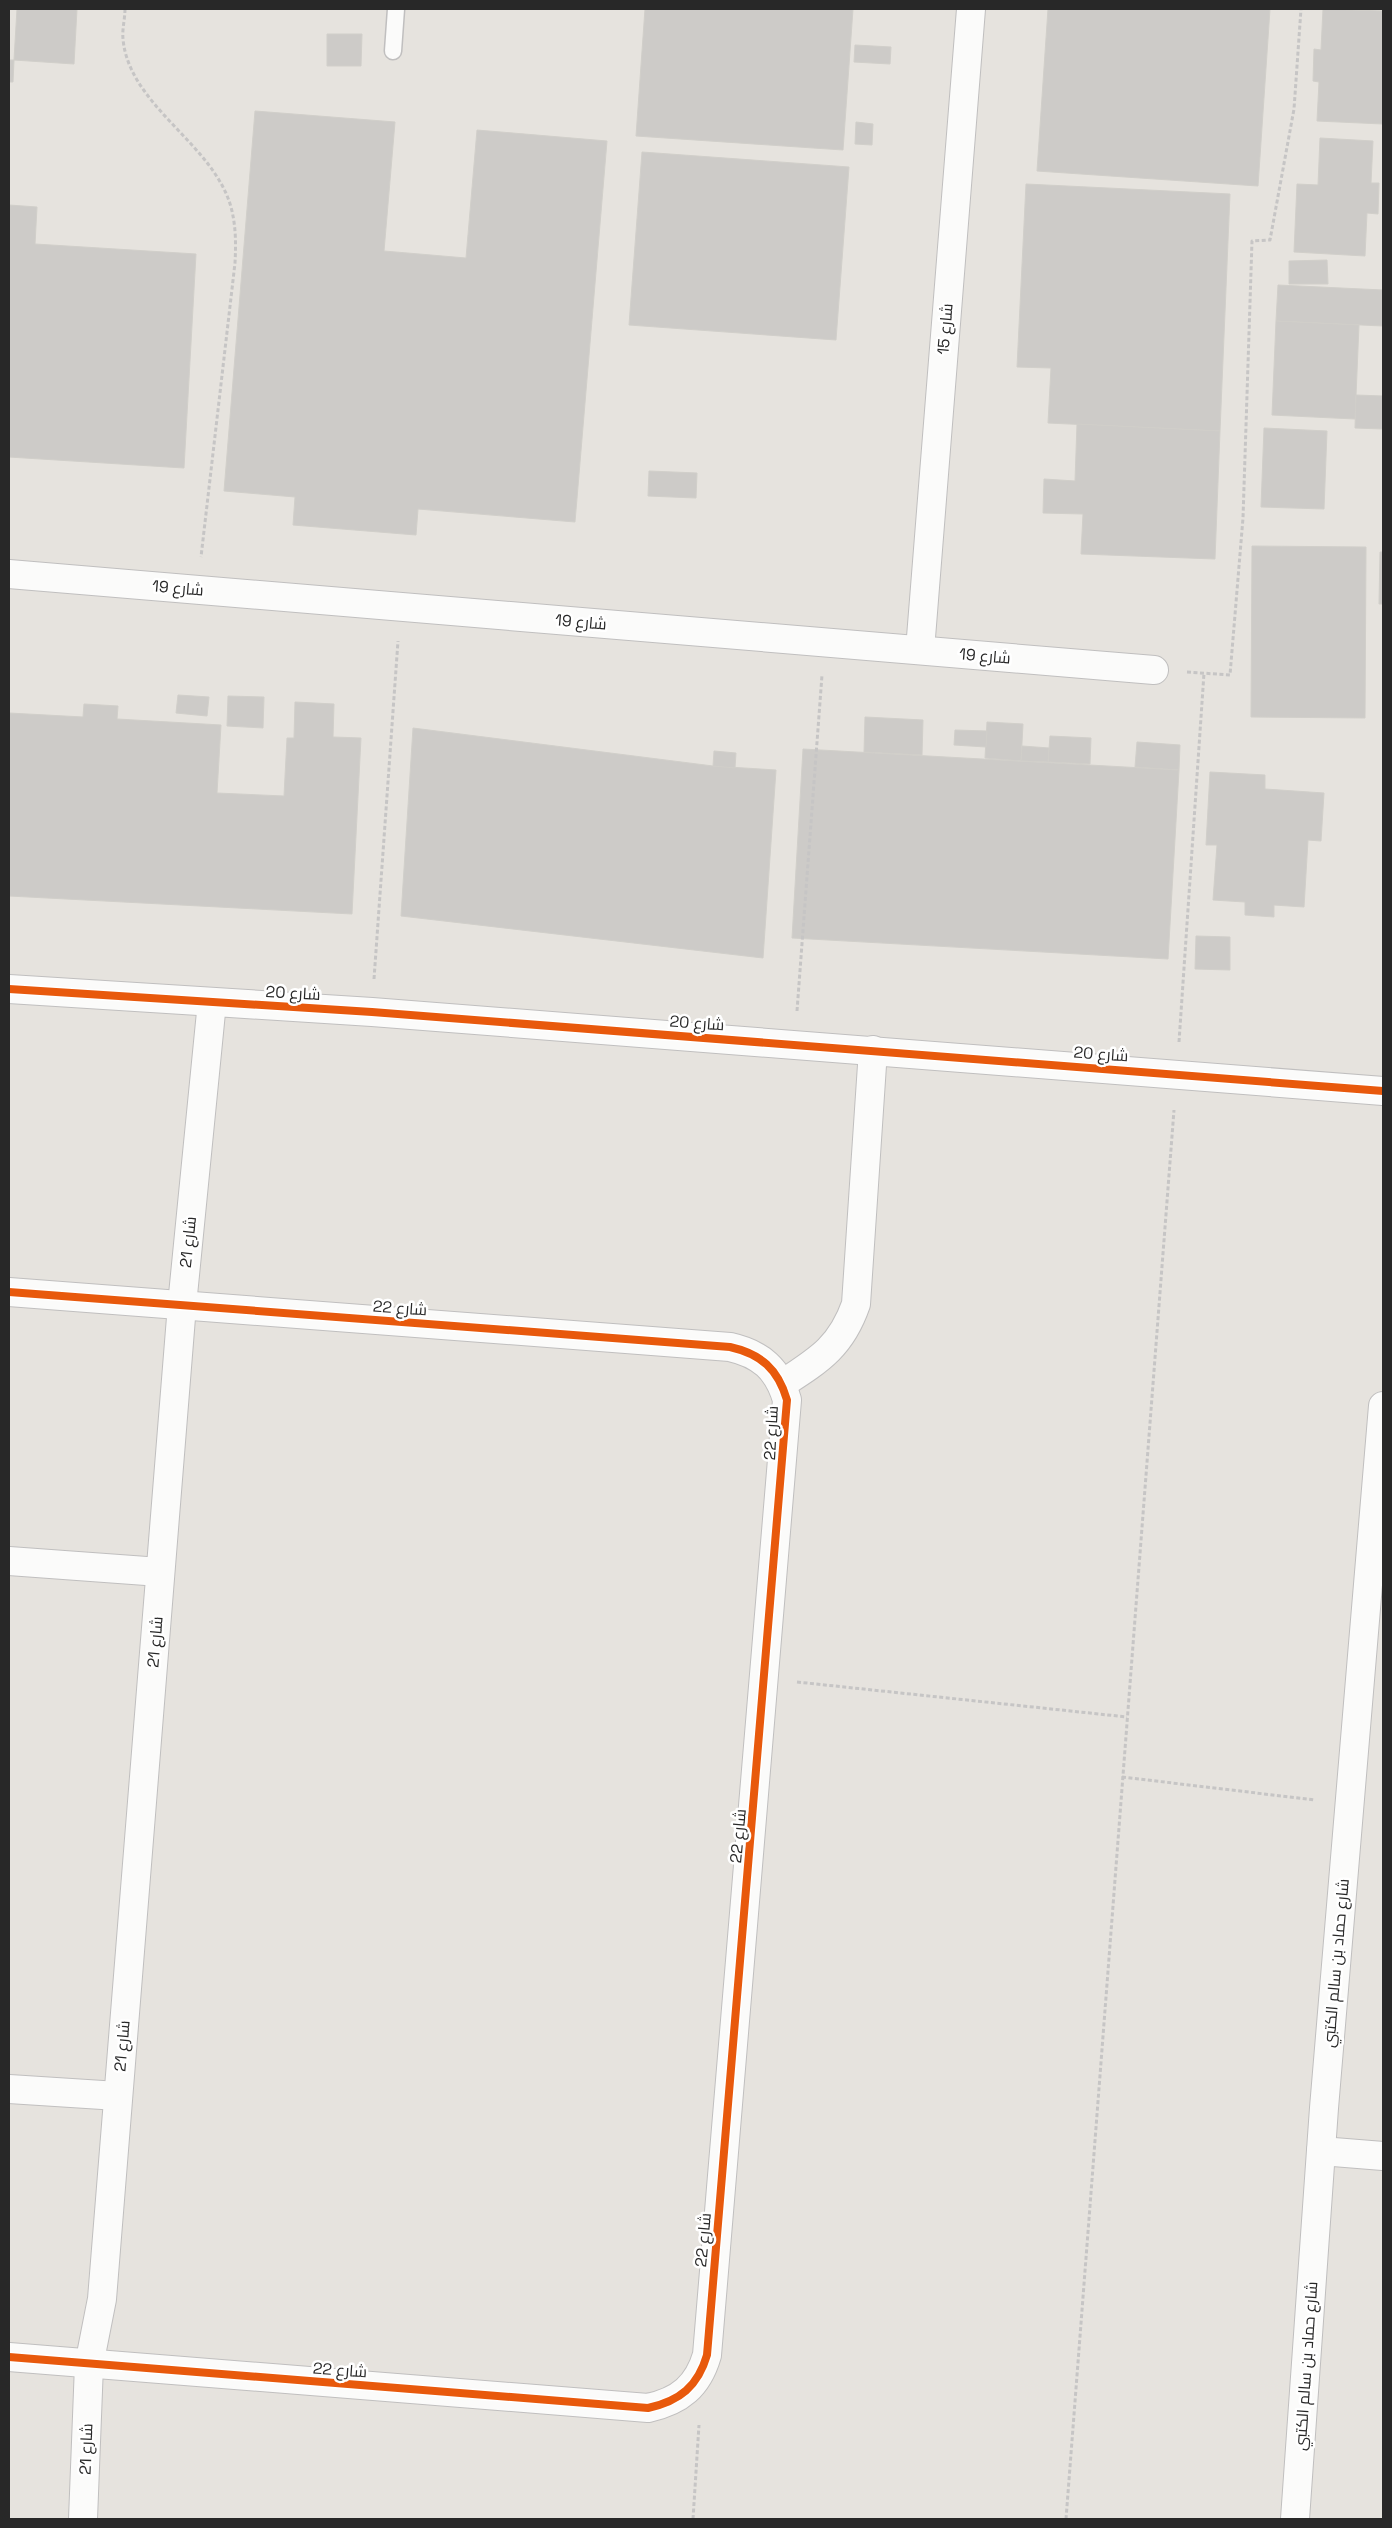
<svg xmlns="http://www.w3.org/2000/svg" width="1392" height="2528" viewBox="0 0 1392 2528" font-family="'Space Grotesk',Cairo,sans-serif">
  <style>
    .building { fill: #cdcbc8; stroke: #d1cfca }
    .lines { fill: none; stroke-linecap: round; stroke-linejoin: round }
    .lane-casing { stroke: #c0bfbf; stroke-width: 19 }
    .street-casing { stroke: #c0bfbf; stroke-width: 30 }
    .path { stroke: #c6c5c5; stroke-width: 3; stroke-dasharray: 4 2.5; stroke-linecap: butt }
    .lane { stroke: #fbfbfa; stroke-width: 16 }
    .street { stroke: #fbfbfa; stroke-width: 28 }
    .cycleway-casing { stroke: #fff; stroke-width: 11 }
    .cycleway { stroke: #e8590c; stroke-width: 8 }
    .labels { text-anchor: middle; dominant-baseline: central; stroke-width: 5; stroke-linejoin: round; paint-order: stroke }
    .street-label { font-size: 16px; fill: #282828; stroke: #fff }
  </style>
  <rect width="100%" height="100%" fill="#e6e3de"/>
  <g class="building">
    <polygon points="17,9 77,9 74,64 14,60"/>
    <polygon points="645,9 853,9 843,150 636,136"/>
    <polygon points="1048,9 1270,9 1258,186 1037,171"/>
    <polygon points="1323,9 1383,11 1383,124 1317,121 1319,82 1313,81 1314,49 1321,50"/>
    <polygon points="327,34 362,34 361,66 327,66"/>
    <polygon points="855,45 891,47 890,64 854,62"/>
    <polygon points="9,60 14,60 13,82 9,82"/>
    <polygon points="255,111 395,122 384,251 466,258 477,130 607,141 575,522 418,509 416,535 293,525 295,497 224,491"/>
    <polygon points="856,122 873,124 872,145 855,144"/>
    <polygon points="1320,138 1373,141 1371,183 1379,183 1378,214 1367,213 1365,256 1294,252 1297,184 1318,185"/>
    <polygon points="642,152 849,167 836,340 629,325"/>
    <polygon points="1026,184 1230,194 1220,431 1048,423 1051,368 1017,367"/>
    <polygon points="9,205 37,207 35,244 196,254 184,468 9,457"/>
    <polygon points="1327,260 1328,284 1289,284 1289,261"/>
    <polygon points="1278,285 1383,290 1383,326 1276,321"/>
    <polygon points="1276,321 1359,325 1355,419 1272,415"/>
    <polygon points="1356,395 1383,396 1383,429 1355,428"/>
    <polygon points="1077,424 1220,431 1215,559 1081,554 1083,514 1043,513 1044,479 1075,481"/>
    <polygon points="1264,428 1327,431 1324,509 1261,507"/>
    <polygon points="649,471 697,473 696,498 648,496"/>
    <polygon points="1252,546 1366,547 1365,718 1251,717"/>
    <polygon points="1380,552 1383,552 1383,604 1379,604"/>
    <polygon points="178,695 209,697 207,716 176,713"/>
    <polygon points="228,696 264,697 263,728 227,726"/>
    <polygon points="295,702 334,704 333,737 361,738 352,914 9,896 9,713 83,717 84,704 118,706 117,719 221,725 217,793 284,796 287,738 294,738"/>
    <polygon points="865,717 923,720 922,755 864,752"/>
    <polygon points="987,722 1023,724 1021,761 985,758"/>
    <polygon points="413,728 713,766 776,770 763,958 401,916"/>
    <polygon points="955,730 987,731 986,747 954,745"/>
    <polygon points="1050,736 1091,738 1090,764 1048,762"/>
    <polygon points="1137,742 1180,745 1179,770 1135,767"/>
    <polygon points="1022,746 1049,748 1048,762 1021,761"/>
    <polygon points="803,749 1179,770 1168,959 792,938"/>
    <polygon points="714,751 736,753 735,768 713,766"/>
    <polygon points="1210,772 1265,775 1265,789 1324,793 1321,841 1308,840 1304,907 1274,905 1274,917 1245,915 1245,902 1213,900 1217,845 1206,845"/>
    <polygon points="1196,936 1230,937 1230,970 1195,969"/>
  </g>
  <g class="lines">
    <defs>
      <polyline id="lane" points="393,51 396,9"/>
      <g id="street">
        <polyline points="9,574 1154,670"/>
        <polyline points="920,650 971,9"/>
        <polyline points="9,989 372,1012 1383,1091"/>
        <path d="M9,1292L730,1347C761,1354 778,1369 787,1400L707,2355C698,2386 680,2401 648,2408L9,2357"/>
        <path d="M782,1384C819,1360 841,1347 856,1304L873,1050"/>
        <polyline points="9,1561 160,1572"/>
        <polyline points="9,2089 118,2096"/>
        <polyline points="1321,2151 1383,2156"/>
        <polyline points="83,2519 89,2365 102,2299 182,1305 212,1002"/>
        <polyline points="1295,2519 1324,2108 1383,1406"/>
      </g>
    </defs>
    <use href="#lane" class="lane-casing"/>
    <use href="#street" class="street-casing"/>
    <g class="path">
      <path d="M125,9C125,19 122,29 123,39C129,106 213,143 231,207C236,226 236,244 235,263L201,557"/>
      <polyline points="1187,672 1230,675 1243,518 1252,241 1270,240 1294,109 1301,9"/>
      <polyline points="374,979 398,641"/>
      <polyline points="797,1011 822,675"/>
      <polyline points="1179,1042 1204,673"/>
      <polyline points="797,1682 1127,1717"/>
      <polyline points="1122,1777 1315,1800"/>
      <polyline points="693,2519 699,2425"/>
      <polyline points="1066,2519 1174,1110"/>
    </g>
    <use href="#lane" class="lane"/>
    <use href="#street" class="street"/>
    <defs>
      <g id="cycleway">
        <polyline points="9,989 372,1012 1383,1091"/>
        <path d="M9,1292L730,1347C761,1354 778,1369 787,1400L707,2355C698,2386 680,2401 648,2408L9,2357"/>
      </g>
    </defs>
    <use href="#cycleway" class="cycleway-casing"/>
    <use href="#cycleway" class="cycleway"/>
  </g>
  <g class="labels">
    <g class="street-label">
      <text transform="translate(945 329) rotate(-85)">شارع 15</text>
      <text transform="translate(178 588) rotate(5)">شارع 19</text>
      <text transform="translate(581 622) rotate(5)">شارع 19</text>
      <text transform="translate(985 656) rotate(5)">شارع 19</text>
      <text transform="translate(293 993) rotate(3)">شارع 20</text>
      <text transform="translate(697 1023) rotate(4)">شارع 20</text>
      <text transform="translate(1101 1054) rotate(4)">شارع 20</text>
      <text transform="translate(188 1242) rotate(-84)">شارع 21</text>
      <text transform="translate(400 1308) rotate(4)">شارع 22</text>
      <text transform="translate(771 1433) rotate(-87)">شارع 22</text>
      <text transform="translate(155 1642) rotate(-85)">شارع 21</text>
      <text transform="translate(738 1836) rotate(-85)">شارع 22</text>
      <text transform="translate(1336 1963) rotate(-85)">شارع حماد بن سالم الكتبي</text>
      <text transform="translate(122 2046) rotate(-85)">شارع 21</text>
      <text transform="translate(703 2240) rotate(-85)">شارع 22</text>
      <text transform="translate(1306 2366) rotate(-86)">شارع حماد بن سالم الكتبي</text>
      <text transform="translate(340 2370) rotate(4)">شارع 22</text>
      <text transform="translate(86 2449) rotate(-88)">شارع 21</text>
    </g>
  </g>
  <rect width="1392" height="2528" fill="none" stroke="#282828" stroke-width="20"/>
</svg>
